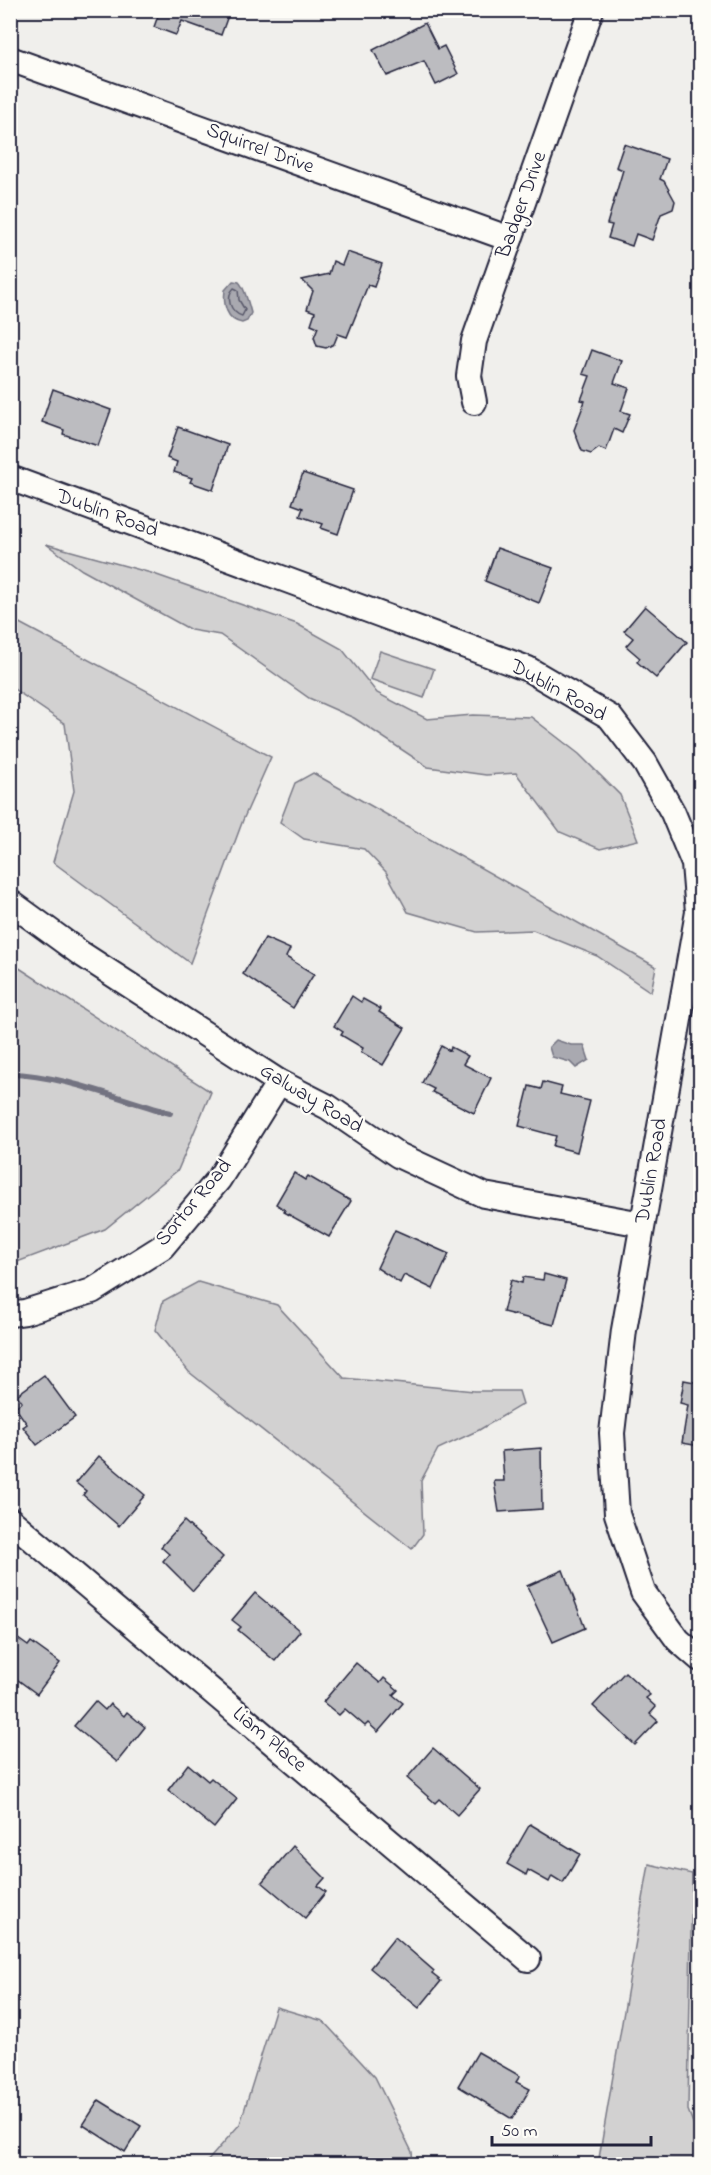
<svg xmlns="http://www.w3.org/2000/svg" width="711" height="2175" viewBox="0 0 711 2175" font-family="'Indie Flower',sans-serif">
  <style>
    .green { fill: #d2d1d1; stroke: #7a7a86; stroke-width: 1.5 }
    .water { fill: #a9a9b0; stroke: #737381; stroke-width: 1.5 }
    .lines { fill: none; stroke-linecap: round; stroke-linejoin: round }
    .shore { stroke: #58586a; stroke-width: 1.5 }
    .stream { stroke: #737381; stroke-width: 6 }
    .building { fill: #bcbcc0; stroke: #22223b; stroke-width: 1.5 }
    .minor-casing { stroke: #22223b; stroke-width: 28 }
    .minor { stroke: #fdfcf7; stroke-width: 24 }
    .labels { text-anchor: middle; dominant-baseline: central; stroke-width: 4.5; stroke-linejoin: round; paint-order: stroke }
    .street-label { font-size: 21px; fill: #22223b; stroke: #fdfcf7 }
  </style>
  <rect width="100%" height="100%" fill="#f0efec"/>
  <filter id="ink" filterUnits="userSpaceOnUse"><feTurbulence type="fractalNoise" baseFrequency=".0167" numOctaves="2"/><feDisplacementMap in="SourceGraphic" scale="12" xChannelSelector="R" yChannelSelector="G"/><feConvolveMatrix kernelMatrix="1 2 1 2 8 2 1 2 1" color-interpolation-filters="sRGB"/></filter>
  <g filter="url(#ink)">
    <g class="green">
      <polygon points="46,544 151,573 297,624 342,649 377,693 427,719 473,715 531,717 579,754 620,795 638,840 600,849 560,832 516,773 486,775 428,767 354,718 309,698 220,635 191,630 82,570"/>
      <polygon points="10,618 271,757 243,820 190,963 53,862 74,791 65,724 11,687"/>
      <polygon points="380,651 434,669 424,698 370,679"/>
      <polygon points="313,773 656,967 651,992 597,956 533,930 477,932 408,912 386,872 364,849 304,839 280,822 295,783"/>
      <polygon points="10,962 211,1092 178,1170 105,1229 12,1264"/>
      <polygon points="198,1282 277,1305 344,1378 474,1391 519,1391 523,1404 479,1430 438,1449 421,1481 423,1534 412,1549 189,1372 155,1330 163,1301"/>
      <polygon points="649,1864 692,1874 688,2110 700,2141 700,2164 598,2164"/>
      <polygon points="276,2007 323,2021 375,2077 412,2152 413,2164 205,2164 240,2124"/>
    </g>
    <g class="water">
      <path d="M233,281L239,282C244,287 249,305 251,313L247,321L242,323C226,320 223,304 225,290Z"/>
      <polygon points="556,1040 571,1045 584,1045 589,1060 576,1068 570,1062 552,1057 549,1047"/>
    </g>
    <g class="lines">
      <path class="shore" d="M234,288L238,290L239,300L245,310L242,316C230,312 225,297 234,288Z"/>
      <path class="stream" d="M10,1074C58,1074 123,1100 170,1113"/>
    </g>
    <g class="building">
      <polygon points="160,10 230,10 221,35 182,21 176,35 154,27"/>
      <polygon points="425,23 438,49 444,46 458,74 436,85 424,61 387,76 373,50"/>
      <polygon points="624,144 667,159 660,179 664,181 675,201 673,209 661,214 652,240 636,234 632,246 608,238 612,225 607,224 623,170 616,167"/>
      <polygon points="347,252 382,264 374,287 368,285 347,337 338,334 334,344 326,348 317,346 314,337 318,327 311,324 315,312 307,309 313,291 302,280 329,274 333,261 342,265"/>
      <polygon points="592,350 622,361 614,383 629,388 621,411 630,414 622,433 614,429 606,451 599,448 591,454 582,451 574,430 585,401 581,400 590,376 583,374"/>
      <polygon points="53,389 111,410 98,446 63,434 64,430 42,422"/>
      <polygon points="178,427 228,445 213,490 190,482 192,478 174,472 177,462 167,458"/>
      <polygon points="303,473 353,490 338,534 321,528 323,524 300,516 303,508 292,504"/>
      <polygon points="497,548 553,568 539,603 485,581"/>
      <polygon points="645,606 687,642 656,678 637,662 640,658 626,646 633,638 624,631"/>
      <polygon points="265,938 290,949 286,957 314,974 293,1008 243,974"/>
      <polygon points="352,996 361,1002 363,999 381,1009 379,1012 405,1028 383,1065 361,1052 363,1048 341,1035 343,1032 334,1026"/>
      <polygon points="441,1046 450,1051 451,1047 468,1056 463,1064 491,1078 474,1113 432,1092 434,1089 422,1083"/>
      <polygon points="543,1082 562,1087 560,1094 590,1101 577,1152 553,1146 556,1136 519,1126 529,1086 541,1089"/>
      <polygon points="294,1173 305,1180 308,1176 351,1201 329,1237 284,1212 285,1210 276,1204"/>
      <polygon points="395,1230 449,1254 433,1289 404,1275 400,1283 377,1268"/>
      <polygon points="544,1274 566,1280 554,1325 503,1312 511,1280 522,1283 523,1277 543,1280"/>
      <polygon points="44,1375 75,1417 37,1445 23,1427 27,1424 15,1407 22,1402 17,1395"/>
      <polygon points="684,1380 700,1383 700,1446 682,1443 688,1405 680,1403"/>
      <polygon points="541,1448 542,1509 499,1512 494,1481 504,1481 502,1451"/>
      <polygon points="99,1456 145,1495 119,1526 83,1495 86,1491 76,1483"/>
      <polygon points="184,1521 223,1557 193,1591 163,1561 169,1554 161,1547"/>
      <polygon points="563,1570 585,1628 553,1642 527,1586"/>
      <polygon points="255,1593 300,1631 275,1661 238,1630 241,1627 232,1620"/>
      <polygon points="10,1633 28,1646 31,1642 60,1663 37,1694 10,1674"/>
      <polygon points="356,1663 380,1683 384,1678 398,1690 393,1695 403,1703 378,1732 368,1723 365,1726 345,1709 339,1715 323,1702"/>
      <polygon points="625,1672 650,1695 646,1698 656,1707 650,1714 658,1721 635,1745 593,1706"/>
      <polygon points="95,1701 105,1710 110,1704 124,1716 127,1712 145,1727 117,1762 74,1726"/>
      <polygon points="433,1748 480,1789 457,1815 439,1799 435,1803 407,1778"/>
      <polygon points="188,1764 208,1781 211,1778 237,1799 214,1828 168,1790"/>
      <polygon points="530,1824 580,1854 563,1883 552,1876 549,1882 528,1870 526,1875 507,1864"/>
      <polygon points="293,1846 325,1878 318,1886 326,1892 305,1918 262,1882"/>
      <polygon points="395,1937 434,1971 432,1974 441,1981 419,2008 370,1968"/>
      <polygon points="478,2052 520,2076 516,2082 530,2089 512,2119 458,2086"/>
      <polygon points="99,2100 141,2126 125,2152 83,2125"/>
    </g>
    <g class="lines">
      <defs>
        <g id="minor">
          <polyline points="10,59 510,239"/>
          <polyline points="474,402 469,376 474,341 591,10"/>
          <polyline points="10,478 528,669 610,717 645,763 673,813 694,864 698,912 624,1330 612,1433 617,1514 643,1592 678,1640 700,1659"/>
          <polyline points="10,902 80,953 279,1082 328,1107 398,1155 484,1195 642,1224"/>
          <polyline points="10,1314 25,1312 92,1291 162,1247 219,1179 279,1082"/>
          <polyline points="10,1520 528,1959"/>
        </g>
      </defs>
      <use href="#minor" class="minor-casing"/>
      <use href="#minor" class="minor"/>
    </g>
  </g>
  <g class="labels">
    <g class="street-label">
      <text transform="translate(260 149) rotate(20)">Squirrel Drive</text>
      <text transform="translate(522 205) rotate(-70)">Badger Drive</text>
      <text transform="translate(107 514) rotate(20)">Dublin Road</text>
      <text transform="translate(558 691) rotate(29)">Dublin Road</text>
      <text transform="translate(311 1099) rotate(31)">Galway Road</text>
      <text transform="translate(652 1171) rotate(-80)">Dublin Road</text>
      <text transform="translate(194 1203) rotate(-50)">Sortor Road</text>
      <text transform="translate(269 1740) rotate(40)">Liam Place</text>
    </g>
  </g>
  <rect width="711" height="2175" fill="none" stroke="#fdfcf7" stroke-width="36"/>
  <rect x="18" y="18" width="675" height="2139" fill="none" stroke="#22223b" stroke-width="2" filter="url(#ink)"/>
  <path d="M492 2136v9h159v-9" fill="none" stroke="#22223b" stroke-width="3"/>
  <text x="501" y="2136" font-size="18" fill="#22223b" stroke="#fdfcf7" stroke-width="4.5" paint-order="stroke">50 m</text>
</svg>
